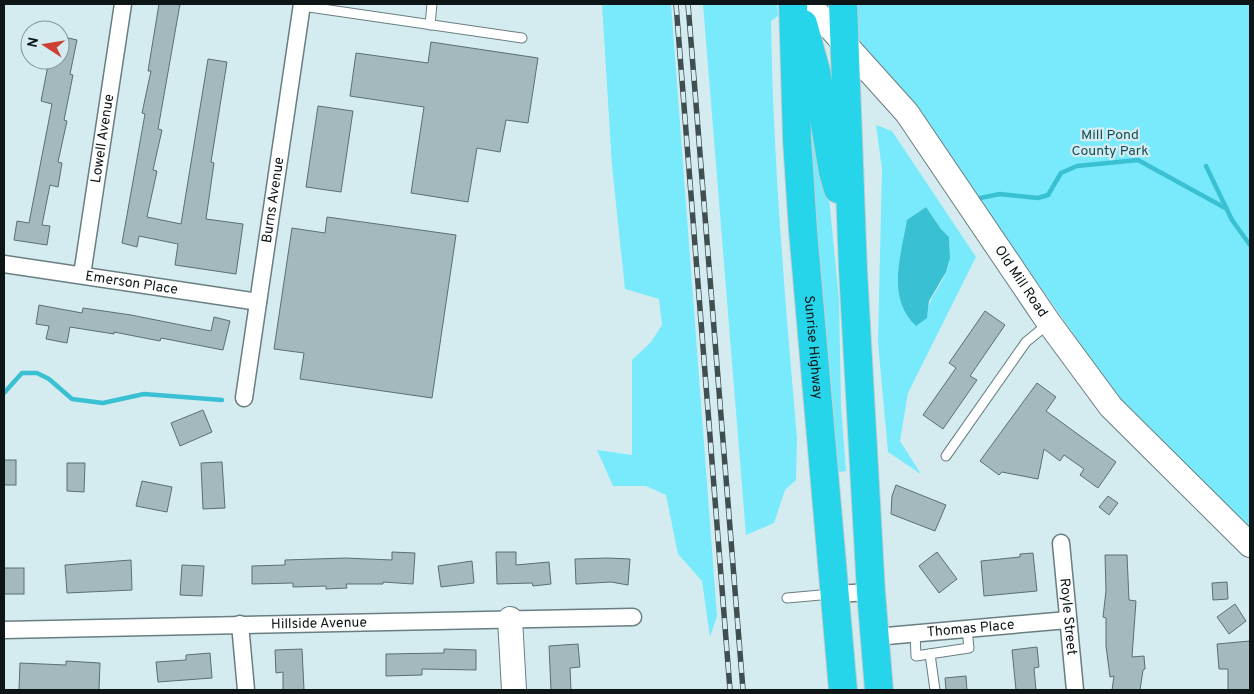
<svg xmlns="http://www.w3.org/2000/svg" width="1254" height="694" viewBox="0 0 1254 694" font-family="Overpass,sans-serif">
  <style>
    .green { fill: #78eafc; fill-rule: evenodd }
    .water { fill: #39c0d3 }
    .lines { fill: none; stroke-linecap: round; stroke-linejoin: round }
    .stream { stroke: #39c0d3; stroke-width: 4.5 }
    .building { fill: #a3b9bd; stroke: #5a6f73 }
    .lane-casing { stroke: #687e81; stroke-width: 11 }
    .street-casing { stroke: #687e81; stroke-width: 19 }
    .secondary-casing { stroke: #687e81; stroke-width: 26 }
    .highway-casing { stroke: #cacccc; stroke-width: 30 }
    .lane { stroke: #fff; stroke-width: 9 }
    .street { stroke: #fff; stroke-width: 16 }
    .secondary { stroke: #fff; stroke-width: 24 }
    .highway { stroke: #27d5eb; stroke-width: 28 }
    .rail-casing { stroke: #414e50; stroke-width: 5.5 }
    .rail { stroke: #d4ecf0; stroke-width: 4; stroke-dasharray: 11; stroke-linecap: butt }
    .labels { text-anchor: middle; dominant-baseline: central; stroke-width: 4.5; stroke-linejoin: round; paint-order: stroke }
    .park-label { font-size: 14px; fill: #154e56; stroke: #d4ecf0 }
    .street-label { font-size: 14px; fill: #0d1517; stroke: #d4ecf0 }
  </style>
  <rect width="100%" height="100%" fill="#d4ecf0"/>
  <g class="green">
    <polygon points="602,4 671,4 717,616 710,637 702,581 678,554 666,495 646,486 613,486 597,450 632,455 632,360 651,342 662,325 659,299 625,289 612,166"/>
    <path d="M703,4H777L778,16L771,21C773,160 785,299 797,438L796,480L785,490L774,523L746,535Z"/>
    <polygon points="854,4 1250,4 1250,532 1121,402 1000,229 855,34"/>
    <polygon points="806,81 829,198 839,299 841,406 846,471 839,472 828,411"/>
    <path d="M876,125L892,131L976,257L908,393L900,441L921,474L888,452L878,342L882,169ZM926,207L941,229L949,237C950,249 951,260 946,272C938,293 929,294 927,318L902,252L907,221Z"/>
  </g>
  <path class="water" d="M926,207L941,229L949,237L950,258L946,272L929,301L927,318L916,326C886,298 901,256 907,220Z"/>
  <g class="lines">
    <g class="stream">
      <polyline points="1206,166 1232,220 1250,245"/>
      <polyline points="980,198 1000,194 1038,198 1048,195 1061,173 1077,166 1138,160 1227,209"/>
      <polyline points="4,393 22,373 37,373 49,379 72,399 103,403 144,394 222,400"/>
    </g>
  </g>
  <g class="building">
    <polygon points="159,4 180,4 158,129 162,130 153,170 157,171 147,217 181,224 208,59 227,62 211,162 214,163 206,219 243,224 236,274 175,265 178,244 139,236 137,247 122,243 145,114 142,113 151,71 148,71"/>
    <polygon points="64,37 77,40 70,74 73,75 64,120 67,121 58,162 62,163 58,187 50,185 42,225 50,226 47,245 14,240 17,221 29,223 52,104 41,101 49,60 60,60 60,42 63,43"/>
    <polygon points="431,42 538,58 528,123 506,120 500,152 477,148 468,202 411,193 424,107 350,96 356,53 428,63"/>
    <polygon points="318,106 353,111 341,192 306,187"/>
    <polygon points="327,217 456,235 432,398 300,379 304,353 274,349 292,228 325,233"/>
    <polygon points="39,305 82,313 83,308 131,315 211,331 214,317 230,321 223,350 161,338 160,341 114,332 114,334 70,327 67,343 46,339 49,326 36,324"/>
    <polygon points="985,311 1005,325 970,376 977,380 943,429 923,415 956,368 949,363"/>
    <polygon points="1037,383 1056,397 1046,411 1116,462 1098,488 1080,475 1084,469 1064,455 1060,461 1044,449 1038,479 1002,472 999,475 980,461"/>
    <polygon points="203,410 212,432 180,446 171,423"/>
    <rect x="4" y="460" width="12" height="25"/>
    <polygon points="222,462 225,508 203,509 201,463"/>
    <polygon points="67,463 85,463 84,492 67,491"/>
    <polygon points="142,481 172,487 167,512 136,506"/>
    <polygon points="896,485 946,505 935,531 891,514 892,496"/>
    <polygon points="1108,496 1118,503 1109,515 1099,507"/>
    <polygon points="392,552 415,553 413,584 383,582 383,584 346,584 347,588 326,589 326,586 293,587 293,583 252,584 252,566 285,565 285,560 345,558 392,560"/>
    <polygon points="496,552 516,552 516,565 549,562 551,584 533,586 532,583 497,584"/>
    <polygon points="937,552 957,579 939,593 919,566"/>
    <polygon points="1033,553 1037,591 984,596 981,561 1020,557 1020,554"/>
    <polygon points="1105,555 1127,555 1129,600 1136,601 1132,657 1144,656 1145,669 1143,670 1140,690 1112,690 1114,676 1110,677 1106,646 1106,618 1103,617 1106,591"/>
    <polygon points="608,558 630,559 628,585 611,582 576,584 575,559"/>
    <polygon points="131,560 132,590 67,593 65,565"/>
    <polygon points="472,561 474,583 441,587 438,566"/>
    <polygon points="182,565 204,566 202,596 180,595"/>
    <rect x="4" y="568" width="20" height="26"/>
    <polygon points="1227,582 1228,599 1213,600 1212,583"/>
    <polygon points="1235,604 1246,621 1229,634 1217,617"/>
    <polygon points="1250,641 1250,690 1228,690 1228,669 1219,669 1217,644"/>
    <polygon points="578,644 580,667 570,668 571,690 551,690 549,646"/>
    <polygon points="1037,647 1039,667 1034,668 1036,690 1016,690 1012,650"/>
    <polygon points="302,649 304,690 283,690 283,672 276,673 275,650"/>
    <polygon points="444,649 476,650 476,670 422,669 422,675 386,676 386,654 444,653"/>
    <polygon points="210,653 212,678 158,682 156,662 186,660 186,655"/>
    <polygon points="66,661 100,663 99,690 19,690 20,663 66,665"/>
    <polygon points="966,676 967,690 946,690 945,678"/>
  </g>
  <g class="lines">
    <defs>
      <g id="lane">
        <polyline points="302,6 522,38"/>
        <polyline points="430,25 432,4"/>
        <polyline points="946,456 1026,342 1048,324"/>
        <polyline points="787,598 832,594"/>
        <polyline points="915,633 916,656 969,648 967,629"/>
        <polyline points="930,654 935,690"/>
      </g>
      <g id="street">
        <path id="s1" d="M4,264L258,302"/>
        <path id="s2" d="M82,275L123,4"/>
        <path id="s3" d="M244,398L302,4"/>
        <path id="s4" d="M1061,543L1075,690"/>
        <polyline points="835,594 871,592"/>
        <polyline points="240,624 246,690"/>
        <path id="s5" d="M4,630L633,617"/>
        <path id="s6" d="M875,637L1068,620"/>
      </g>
      <g id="secondary">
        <path id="s7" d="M809,4L907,113L1049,323L1111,407L1250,545"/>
        <polyline points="510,619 514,690"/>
      </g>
      <g id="highway">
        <path id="s8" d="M793,4L797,140L803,231L843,690"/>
        <polyline points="843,4 853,270 871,592 879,690"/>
        <polyline points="803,24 816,71 833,172 838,189"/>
      </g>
    </defs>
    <use href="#lane" class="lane-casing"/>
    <use href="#street" class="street-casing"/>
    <use href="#secondary" class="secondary-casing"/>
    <use href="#highway" class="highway-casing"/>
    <use href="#lane" class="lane"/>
    <use href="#street" class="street"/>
    <use href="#secondary" class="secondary"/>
    <use href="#highway" class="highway"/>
    <defs>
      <g id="rail">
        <polyline points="676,4 730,690"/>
        <polyline points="688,4 743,690"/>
      </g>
    </defs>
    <use href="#rail" class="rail-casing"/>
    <use href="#rail" class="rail"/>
  </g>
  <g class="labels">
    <g class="park-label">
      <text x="1110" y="135">Mill Pond<tspan x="1110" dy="16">County Park</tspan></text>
    </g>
    <g class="street-label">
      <text stroke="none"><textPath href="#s2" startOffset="138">Lowell Avenue</textPath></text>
      <text stroke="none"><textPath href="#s3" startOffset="200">Burns Avenue</textPath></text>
      <text stroke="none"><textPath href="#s1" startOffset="129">Emerson Place</textPath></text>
      <text stroke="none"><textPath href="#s7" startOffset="350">Old Mill Road</textPath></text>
      <text stroke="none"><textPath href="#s8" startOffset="344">Sunrise Highway</textPath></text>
      <text stroke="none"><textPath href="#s4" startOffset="74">Royle Street</textPath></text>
      <text stroke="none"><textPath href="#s5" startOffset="315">Hillside Avenue</textPath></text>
      <text stroke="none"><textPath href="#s6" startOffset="96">Thomas Place</textPath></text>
    </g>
  </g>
  <rect width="1254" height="694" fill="none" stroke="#0d1517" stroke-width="10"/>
  <g transform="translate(45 45) rotate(282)"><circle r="24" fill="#d4ecf0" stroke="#849699"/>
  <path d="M0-4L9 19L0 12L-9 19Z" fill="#cd4034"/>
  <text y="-8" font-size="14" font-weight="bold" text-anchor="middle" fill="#0d1517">N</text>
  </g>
</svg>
